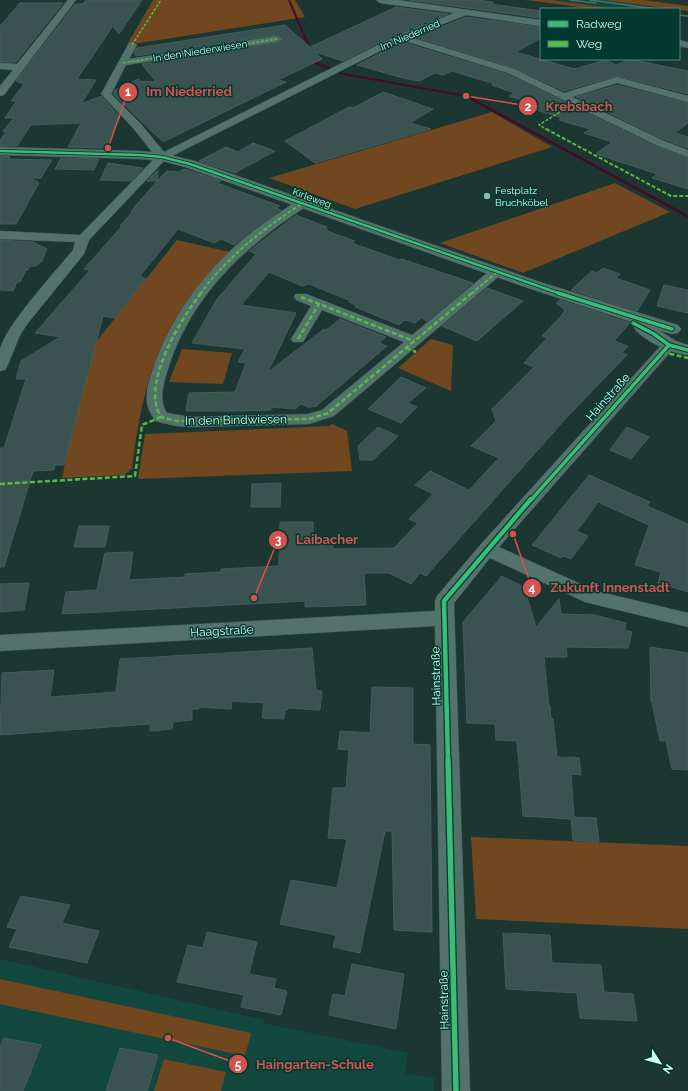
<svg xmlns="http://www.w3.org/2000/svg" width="688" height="1091" viewBox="0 0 688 1091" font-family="Raleway,sans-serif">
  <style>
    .built { fill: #12483e }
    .green { fill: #714720 }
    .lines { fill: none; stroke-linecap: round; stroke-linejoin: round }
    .stream { fill: #440c29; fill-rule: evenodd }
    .building { fill: #3b5350; stroke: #415e5b }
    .minor-casing { stroke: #3c534e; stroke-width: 1 }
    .tertiary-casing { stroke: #3c534e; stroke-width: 1 }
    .minor { fill: #53726c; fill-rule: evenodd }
    .tertiary { fill: #53726c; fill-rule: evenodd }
    .rail { stroke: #526d67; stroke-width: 1.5 }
    .quiet-far2 { stroke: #58b947; stroke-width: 1.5; stroke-dasharray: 3 1.5; stroke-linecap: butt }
    .quiet-far1 { stroke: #58b947; stroke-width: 2; stroke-dasharray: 4 2; stroke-linecap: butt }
    .quiet { stroke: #58b947; stroke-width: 2.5; stroke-dasharray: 5 2.5; stroke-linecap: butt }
    .cycleway-far3-casing { stroke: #01392f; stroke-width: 4 }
    .cycleway-far2-casing { stroke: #01392f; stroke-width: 5.5 }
    .cycleway-far1-casing { stroke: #01392f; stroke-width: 7 }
    .cycleway-casing { stroke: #01392f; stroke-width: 8 }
    .cycleway-far3 { stroke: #3abd76; stroke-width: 2.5 }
    .cycleway-far2 { stroke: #3abd76; stroke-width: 3.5 }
    .cycleway-far1 { stroke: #3abd76; stroke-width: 4.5 }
    .cycleway { stroke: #3abd76; stroke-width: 5.5 }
    .poi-dot { fill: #92b7ae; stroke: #01392f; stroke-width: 1.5 }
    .labels { text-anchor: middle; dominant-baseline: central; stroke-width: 3; stroke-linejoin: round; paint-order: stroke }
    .far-street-label { font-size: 10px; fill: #d1fcf0; stroke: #01392f }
    .far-poi-label { font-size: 10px; fill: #d1fcf0; stroke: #01392f; text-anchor: start }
    .street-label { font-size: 12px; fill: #d1fcf0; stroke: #01392f }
    .leader { fill: none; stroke: #d55250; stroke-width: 1.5 }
    .callout-dot { fill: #d55250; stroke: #01392f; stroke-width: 1.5 }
    .mark-label { font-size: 12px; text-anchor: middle; font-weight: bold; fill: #fff }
    .callout-label { font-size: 13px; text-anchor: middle; font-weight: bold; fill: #d55250; stroke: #01392f; stroke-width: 3; stroke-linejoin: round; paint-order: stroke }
  </style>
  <rect width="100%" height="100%" fill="#1c3732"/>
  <g class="built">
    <polygon points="551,0 604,0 674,9 617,9"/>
    <polygon points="0,959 264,1020 263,1023 408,1053 405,1073 434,1078 434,1091 0,1091"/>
  </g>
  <g class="green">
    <polygon points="153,0 295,0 305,17 127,45"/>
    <polygon points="527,0 551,0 617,9 593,9"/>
    <polygon points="604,0 644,0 688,6 688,11"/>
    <polygon points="492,112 552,147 355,209 269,178"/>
    <polygon points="615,183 670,212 523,273 440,243"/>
    <path d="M177,240L230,252C218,266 205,279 193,293C153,343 139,407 132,469L124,475L62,478L72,429L96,342Z"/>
    <polygon points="431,339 453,345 451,391 398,368"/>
    <polygon points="182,349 232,353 223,384 169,382"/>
    <polygon points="332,424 347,431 352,471 138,479 145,434 329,426"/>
    <polygon points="471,837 688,846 688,929 476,919"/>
    <polygon points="0,979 251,1033 245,1056 0,1004"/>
    <polygon points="164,1059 226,1072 221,1091 154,1091"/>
  </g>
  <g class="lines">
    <polygon class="stream" points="288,0 290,0 317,62 344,73 467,95 688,215 688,218 465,97 343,75 315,64"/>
  </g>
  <g class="building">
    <polygon points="86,0 142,0 119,34 113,26 77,79 96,80 81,104 101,96 120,117 105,148 68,147 81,123 31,125 17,146 0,146 0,140 6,132 3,131 14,118 5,118 16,101 11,101 24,84 16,81 75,4 83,4"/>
    <polygon points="409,0 477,0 493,2 491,4 541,11 541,18"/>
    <polygon points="20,3 63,3 16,62 0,62 0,26"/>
    <polygon points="396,7 448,14 397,34 343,61 315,52 322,59 278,80 286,82 163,142 113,94 115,90 139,79 138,81 156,82 142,64 277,43 283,38 277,35 136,56 134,53 137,48 285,25 310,47"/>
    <polygon points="466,17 541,27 541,38 516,52 574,69 606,60 616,65 629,59 688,71 688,94 617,76 564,91 514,68 415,37"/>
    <polygon points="402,42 507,74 655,146 688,158 688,189 652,178 657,174 596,154 612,142 584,133 590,129 559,120 562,118 530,108 535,104 509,96 515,93 492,85 495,84 452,71 443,75 435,73 419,81 403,78 357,65"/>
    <polygon points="617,85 688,103 688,123 675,133 688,137 688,148 665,140 576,97"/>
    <polygon points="383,92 433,109 410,123 431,129 315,163 285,141 349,107 353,108"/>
    <polygon points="253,143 275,151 235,173 199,161 226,147 238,152"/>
    <polygon points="0,156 10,157 8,159 52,160 41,178 31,178 39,183 16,224 0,224"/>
    <polygon points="61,158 99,159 94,170 55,169"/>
    <polygon points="108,163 143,168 131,181 100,180"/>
    <polygon points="185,169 221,181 217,183 280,206 276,208 281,210 260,224 234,245 221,239 214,243 178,229 140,276 146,279 115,318 103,316 64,465 55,465 54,470 33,471 4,567 0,567 0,448 4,448 26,379 16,379 21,361 60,337 35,333 90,270 84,269 122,226 120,226 133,211 131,211 157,181 147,181 158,170 157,181 167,171 178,172"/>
    <polygon points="296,215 327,227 324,228 328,230 327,231 355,241 352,243 399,260 402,259 473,283 427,321 421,318 415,323 405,320 399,325 355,307 357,306 349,302 351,301 309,284 302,286 269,272 241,305 296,313 268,372 324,329 326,330 340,319 386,337 379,343 387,346 315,407 312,406 310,408 301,404 295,409 271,407 271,410 234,411 186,411 189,393 235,392 246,363 238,362 245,349 192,343 217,299 256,254 249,251"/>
    <polygon points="0,240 33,242 47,249 42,261 36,266 30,266 28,270 26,270 20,282 17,282 13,291 0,290"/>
    <polygon points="603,268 620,274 616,278 650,290 637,311 571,290 592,271 597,273"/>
    <polygon points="664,285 688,290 688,313 657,306"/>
    <polygon points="487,288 523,301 477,341 442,326"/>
    <polygon points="560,300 630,323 614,341 628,346 622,353 627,355 568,416 426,576 420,573 411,584 389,573 364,573 366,605 305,607 305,601 62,614 66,592 97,590 105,553 133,552 129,580 185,577 185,574 221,572 221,569 279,566 280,522 313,522 313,540 333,540 333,549 394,548 418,523 409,519 433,494 415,485 430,471 469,490 499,458 471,446 496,421 492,409 534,367 524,363 547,338 542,336 563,314 565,310 556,303"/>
    <polygon points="401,377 426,388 408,403 417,407 401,423 368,409"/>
    <polygon points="378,427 398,436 373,460 360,460 358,446"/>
    <polygon points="627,427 649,437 631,459 610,450"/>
    <polygon points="589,475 650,502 647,506 688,524 688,592 658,583 661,572 635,565 649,525 598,502 577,531 588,536 571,559 563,556 561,558 532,545"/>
    <polygon points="281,483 280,507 251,507 252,484"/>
    <polygon points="79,526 109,526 105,547 74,547"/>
    <polygon points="502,576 524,587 536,627 559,599 561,614 595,615 626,623 625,630 632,632 628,648 566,647 567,657 544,657 549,706 550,706 551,719 553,719 557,757 579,758 581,775 571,774 574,817 596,818 599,842 573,840 571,819 523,816 517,741 496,740 495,724 467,723 463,622"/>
    <polygon points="29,583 24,610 0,612 0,584"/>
    <polygon points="650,647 688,653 688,770 672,769 666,741 660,741 652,702 651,702"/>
    <polygon points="312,648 316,690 322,691 320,710 288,708 288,710 285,710 284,719 262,718 264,703 232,701 231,709 199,707 199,709 192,709 192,720 173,722 172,729 150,731 150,724 0,735 2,673 54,670 50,697 116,692 120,659"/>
    <polygon points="372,687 413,688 413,744 430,745 432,932 394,930 392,831 385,831 360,953 333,947 336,935 280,924 291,880 337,888 347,839 328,838 333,788 346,788 349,750 338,749 340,731 370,733"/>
    <polygon points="21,896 70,905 62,923 99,931 87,963 9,947 17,929 7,927"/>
    <polygon points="207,932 257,942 249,974 276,979 274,988 287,991 281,1015 241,1007 244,995 177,982 188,945 203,948"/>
    <polygon points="503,933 550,935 552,963 601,965 604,992 633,994 637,1021 580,1018 577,993 506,989"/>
    <polygon points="352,964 404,974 396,1029 329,1015 333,994 345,996"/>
    <polygon points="4,1038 41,1045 23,1091 0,1091 0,1047"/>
    <polygon points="120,1048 158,1055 147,1091 106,1091"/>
  </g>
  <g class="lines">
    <defs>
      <g id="minor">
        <polygon points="68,0 76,0 4,95 0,96 0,86 13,70 0,69 0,63 17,64"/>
        <path d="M376,0H398L541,20V26L466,15L410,37L514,69L564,93L617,77L688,96V102L617,83L572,97L664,141L688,150V157L656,145L508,73L402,40L166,159L89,240L84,254L28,323L20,335L7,367L5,370L0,371C0,365 0,357 0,350C4,327 56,271 73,250L75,242L0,239V231L80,235L156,157L133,128L101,94L129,43L132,42L137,45L129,59L277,36L282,39L277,42L126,65L111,94L141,124L164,152L398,35L454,13L380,3Z"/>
        <polygon points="679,40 688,42 688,48 679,46"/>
        <path d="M303,199L307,200L309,203L307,206C246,245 192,295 169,366C164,381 158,400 167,413L191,417L308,414L322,410L404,342L322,310L303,342H293L291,339L311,306L296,300L294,297L296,294H306L412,335L492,269H502L504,272L334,416L309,424L191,427L176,426L155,421C153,416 149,412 148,407C144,394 150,378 154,366C176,302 225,246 282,211C288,207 295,201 303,199Z"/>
        <polygon points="669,341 674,342 676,345 674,348 499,547 596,591 688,613 688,627 585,602 490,558 454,603 470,1091 442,1091 435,626 0,651 0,635 435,611 435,601 437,596 481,544 664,342"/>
      </g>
      <path id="tertiary" d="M0,147L140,151L162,153L195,161L540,282L678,325L681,329L678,333L672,334L660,331L676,341L688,345V355C673,354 643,341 634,328L638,324L528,288L185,167L162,161L140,159L0,155Z"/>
    </defs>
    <use href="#minor" class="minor-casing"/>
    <use href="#tertiary" class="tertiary-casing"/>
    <use href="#minor" class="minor"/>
    <use href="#tertiary" class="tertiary"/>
    <g class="rail">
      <polyline points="570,0 596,3"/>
      <polyline points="590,0 657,9"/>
      <polyline points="679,15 688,16"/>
    </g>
    <g class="quiet-far2">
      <polyline points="132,45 161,0"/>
      <polyline points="123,63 277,39"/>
      <polyline points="548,130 539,125 576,102"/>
    </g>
    <g class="quiet-far1">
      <polyline points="546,129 671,196 688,196"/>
      <path d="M200,294C228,256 264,228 303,203"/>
      <polyline points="471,294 497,272"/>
    </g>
    <g class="quiet">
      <path d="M201,293C181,319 140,385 161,417L176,421L309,419L328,413L472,293"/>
      <polyline points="301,297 414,341"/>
      <polyline points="298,339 319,304"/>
      <polyline points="406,348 416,352"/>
      <polyline points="662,352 688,358"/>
      <polyline points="0,484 135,476 142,425 161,417"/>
    </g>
    <defs>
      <polyline id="cycleway-far3" points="0,151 140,155 162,157 190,164 561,294"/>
      <g id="cycleway-far2">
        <polyline points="558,293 672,329"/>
        <polyline points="633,323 654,334 669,345 688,350"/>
        <polyline points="531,500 669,345"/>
      </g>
      <polyline id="cycleway-far1" points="448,761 444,601 531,499"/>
      <polyline id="cycleway" points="448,760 456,1091"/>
    </defs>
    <use href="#cycleway-far3" class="cycleway-far3-casing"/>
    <use href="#cycleway-far2" class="cycleway-far2-casing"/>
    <use href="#cycleway-far1" class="cycleway-far1-casing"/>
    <use href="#cycleway" class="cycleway-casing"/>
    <use href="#cycleway-far3" class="cycleway-far3"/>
    <use href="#cycleway-far2" class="cycleway-far2"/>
    <use href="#cycleway-far1" class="cycleway-far1"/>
    <use href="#cycleway" class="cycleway"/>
  </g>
  <circle class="poi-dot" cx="487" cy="196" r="4"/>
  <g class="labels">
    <g class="far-street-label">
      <text transform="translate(410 35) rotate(-23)">Im Niederried</text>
      <text transform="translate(200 51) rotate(-9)">In den Niederwiesen</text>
      <text transform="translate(312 198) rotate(20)">Kirleweg</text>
    </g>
    <g class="far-poi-label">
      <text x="495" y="190">Festplatz<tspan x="495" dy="12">Bruchköbel</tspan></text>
    </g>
    <g class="street-label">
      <text transform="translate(608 397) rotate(-48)">Hainstraße</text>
      <text transform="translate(236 420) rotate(-1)">In den Bindwiesen</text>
      <text transform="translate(222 631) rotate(-3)">Haagstraße</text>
      <text transform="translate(436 676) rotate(-91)">Hainstraße</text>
      <text transform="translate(444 1000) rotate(-91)">Hainstraße</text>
    </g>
  </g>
  <path class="leader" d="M108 148L128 92M466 96L528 106M254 598L278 540M513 534L532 588M168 1038L238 1064"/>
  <g class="callout-dot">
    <circle cx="108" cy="148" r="4"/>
    <circle cx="466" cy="96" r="4"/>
    <circle cx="254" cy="598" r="4"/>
    <circle cx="513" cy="534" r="4"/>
    <circle cx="168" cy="1038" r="4"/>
    <circle cx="128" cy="92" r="10"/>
    <circle cx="528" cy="106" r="10"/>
    <circle cx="278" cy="540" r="10"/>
    <circle cx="532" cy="588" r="10"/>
    <circle cx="238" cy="1064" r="10"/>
  </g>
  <g class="mark-label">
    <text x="128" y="96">1</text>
    <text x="528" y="111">2</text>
    <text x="278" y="544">3</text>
    <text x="532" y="592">4</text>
    <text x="238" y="1069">5</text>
  </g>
  <g class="callout-label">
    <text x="189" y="96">Im Niederried</text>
    <text x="579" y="111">Krebsbach</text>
    <text x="327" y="544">Laibacher</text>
    <text x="610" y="592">Zukunft Innenstadt</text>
    <text x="315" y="1069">Haingarten-Schule</text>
  </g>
  <rect x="540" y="8" width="140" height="52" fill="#01392f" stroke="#54877c"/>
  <rect x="548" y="21" width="20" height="6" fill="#3abd76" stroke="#54877c"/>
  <text x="576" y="28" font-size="12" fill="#d1fcf0">Radweg</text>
  <rect x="548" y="41" width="20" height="6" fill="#58b947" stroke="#54877c"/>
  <text x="576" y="48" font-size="12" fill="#d1fcf0">Weg</text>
  <g transform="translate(660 1063) rotate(126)" stroke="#01392f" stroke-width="3" paint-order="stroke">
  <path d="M0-3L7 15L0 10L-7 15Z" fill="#d1fcf0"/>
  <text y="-6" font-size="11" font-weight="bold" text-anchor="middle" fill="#d1fcf0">N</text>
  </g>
</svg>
